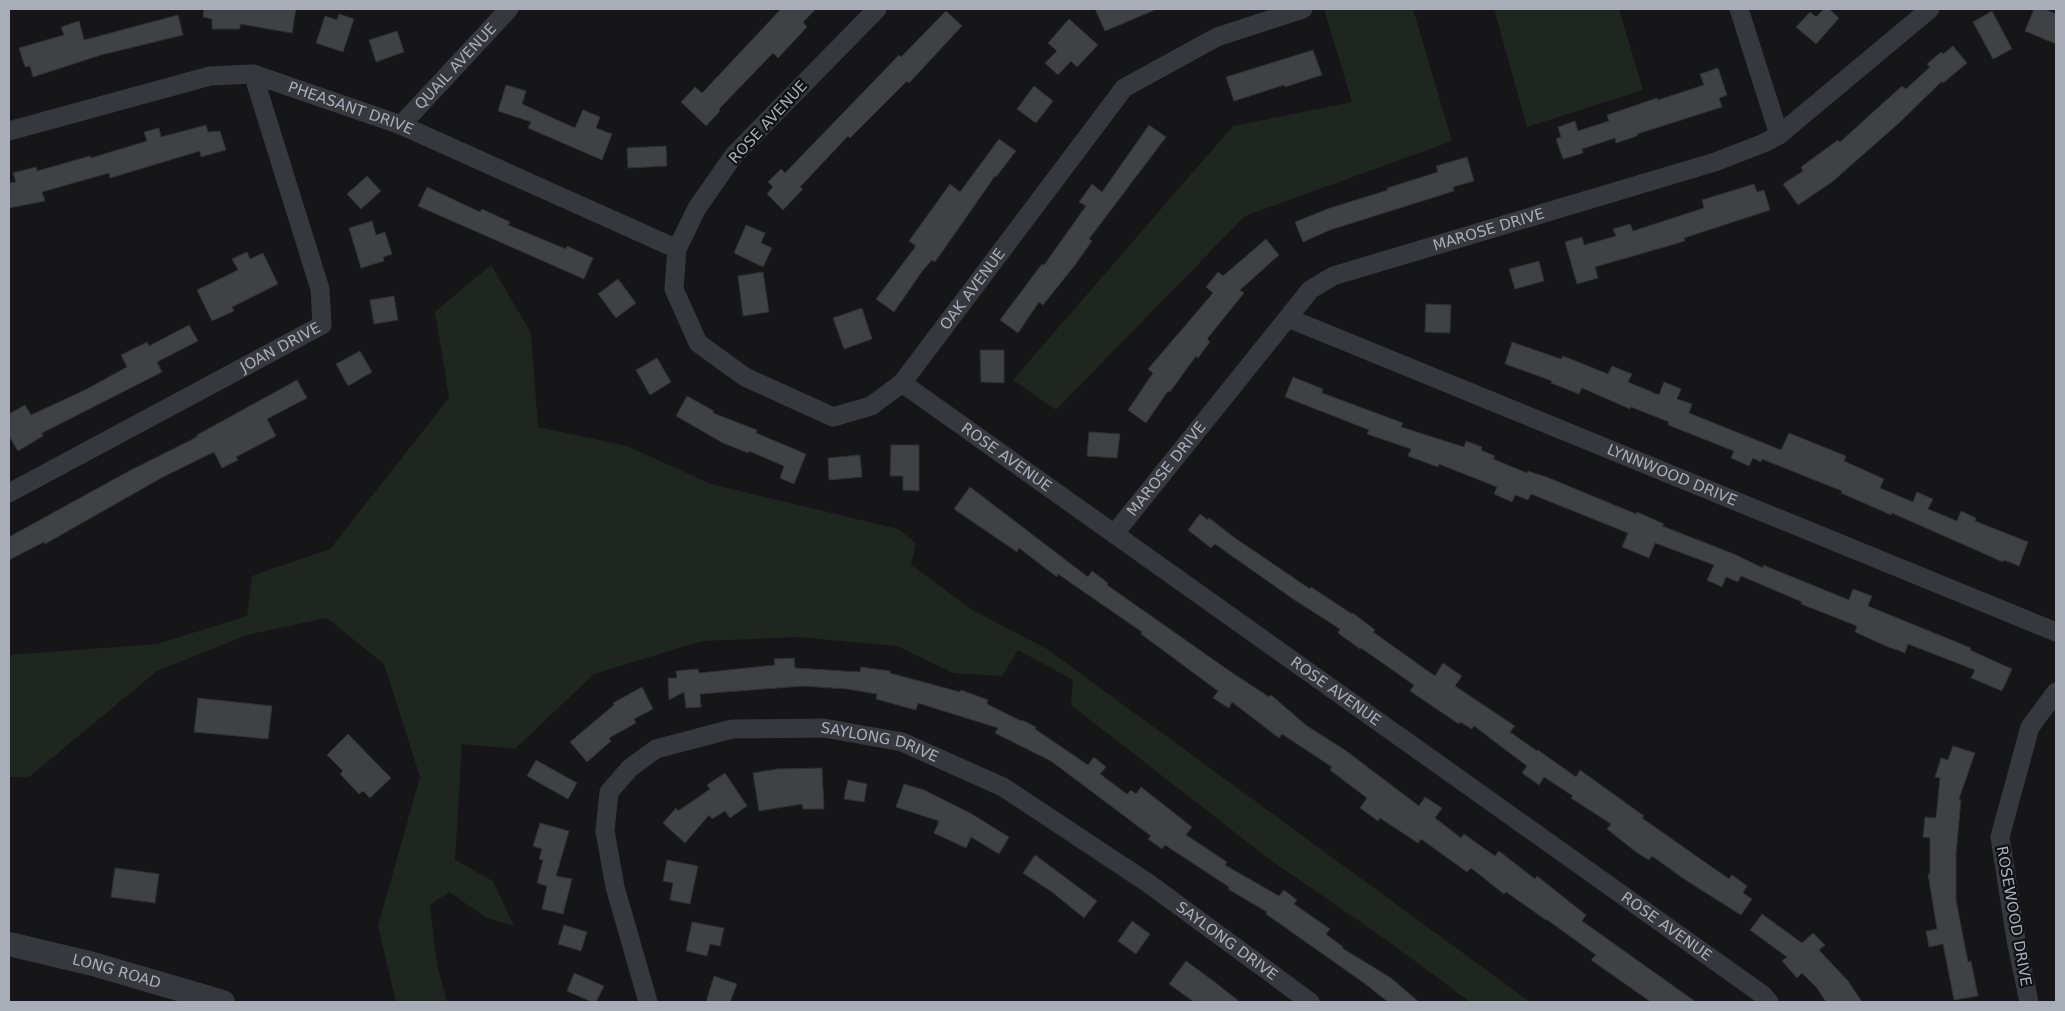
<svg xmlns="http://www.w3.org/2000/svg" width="2065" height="1011" viewBox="0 0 2065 1011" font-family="'DejaVu Sans',sans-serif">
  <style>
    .green { fill: #1e261f }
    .building { fill: #404145; stroke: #303034 }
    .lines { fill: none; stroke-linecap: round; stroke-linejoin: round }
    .minor { stroke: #37383d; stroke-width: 19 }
    .tertiary { stroke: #37383d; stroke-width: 24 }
    .labels { text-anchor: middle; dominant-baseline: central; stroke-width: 4.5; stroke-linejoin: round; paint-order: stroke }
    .street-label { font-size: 15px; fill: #a8adb8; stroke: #111113 }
  </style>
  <rect width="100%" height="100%" fill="#161618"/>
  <g class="green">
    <polygon points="1324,9 1413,9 1452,141 1245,216 1056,410 1013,380 1233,126 1352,102"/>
    <polygon points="1494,9 1619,9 1643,90 1527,127"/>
    <polygon points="491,265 531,333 538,427 627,446 711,484 898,529 916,543 911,565 974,611 1047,649 1530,1002 1470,1002 1385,939 1268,858 1071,705 1073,680 1018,650 1002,676 953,673 897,646 798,637 702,641 594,674 515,749 462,744 455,860 493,881 514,926 487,918 449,892 430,905 437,965 447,1002 396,1002 378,926 420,777 384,664 327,618 250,634 157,671 29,777 9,777 9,655 157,644 247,616 252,576 330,549 449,398 435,312"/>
  </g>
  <g class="building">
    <polygon points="204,9 296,9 292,33 240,24 240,29 212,29 212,19 203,17"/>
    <polygon points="781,9 816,9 803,22 807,27 778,58 773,53 719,109 720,111 706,126 681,102 695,87 702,93"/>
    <polygon points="1095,9 1157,9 1105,31"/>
    <polygon points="1824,9 1829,9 1839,18 1816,44 1796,27 1810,12 1816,17"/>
    <polygon points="2034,9 2044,9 2056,14 2056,44 2025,31"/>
    <polygon points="946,11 962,26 909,83 907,81 850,138 848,136 800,187 803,189 783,210 767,194 773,187 768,182 781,169 785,173 899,55 901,57"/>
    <polygon points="1992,11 2012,49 1993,59 1973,22"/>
    <polygon points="339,14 354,19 343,52 316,43 325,16 337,20"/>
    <polygon points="178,15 183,35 101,55 33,77 30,66 25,67 19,48 64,35 61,27 79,21 84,40"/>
    <polygon points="1069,19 1098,45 1077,67 1071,61 1058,75 1045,63 1057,51 1048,43"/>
    <polygon points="397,31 404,52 376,62 369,40"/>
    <polygon points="1953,46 1967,63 1943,83 1942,81 1899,123 1832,182 1798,205 1783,184 1803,171 1801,167 1838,140 1840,142 1902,86 1906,89 1930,67 1927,64 1941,52 1943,54"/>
    <polygon points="1313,50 1322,75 1285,87 1284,85 1234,101 1226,77"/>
    <polygon points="1718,68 1727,95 1719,98 1722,107 1637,134 1637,136 1616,143 1615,138 1582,149 1583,153 1563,159 1556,139 1561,137 1558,127 1575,121 1578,131 1609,121 1607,115 1657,98 1658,100 1704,85 1700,74"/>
    <polygon points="506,85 526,91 522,104 575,128 583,110 600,117 596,128 612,134 602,160 528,128 531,122 498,111"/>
    <polygon points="1034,86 1053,101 1036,123 1017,109"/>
    <polygon points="206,125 208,132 220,131 226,150 201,157 200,151 110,178 109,173 42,192 45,201 9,208 9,183 16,182 13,173 36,167 37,171 90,156 91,158 147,141 144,132 159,128 161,137"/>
    <polygon points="1149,125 1166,137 1089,239 1092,241 1075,265 1043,305 1039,302 1018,333 1000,320 1042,264 1044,265 1086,206 1079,202 1092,184 1102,192"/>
    <polygon points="999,139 1016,151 996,177 995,176 935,262 932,260 923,270 894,312 876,299 916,246 909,241 950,184 960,192"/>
    <polygon points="666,146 667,166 628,168 627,148"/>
    <polygon points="1467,157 1474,181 1453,187 1454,191 1330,230 1303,242 1295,222 1330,208 1388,190 1387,188 1438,172 1436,166"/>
    <polygon points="367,176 381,191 361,209 347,194"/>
    <polygon points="1754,184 1757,192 1764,190 1770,210 1684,238 1685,241 1595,267 1598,278 1577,284 1565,242 1582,237 1584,245 1616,236 1613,229 1630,224 1633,231 1704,208 1702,200"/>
    <polygon points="427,187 480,212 482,209 510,222 508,225 566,249 567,246 593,258 584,279 418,206"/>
    <polygon points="372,221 376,235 385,232 392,254 383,257 384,261 361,268 349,228"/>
    <polygon points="746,225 765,233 761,243 772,248 763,267 734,253"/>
    <polygon points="1266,239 1279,255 1240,290 1244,293 1207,339 1210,342 1198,358 1196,356 1170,392 1168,391 1146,423 1128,410 1153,373 1148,369 1213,293 1206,287 1218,272 1223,276"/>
    <polygon points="247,252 250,259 263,253 278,284 232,307 234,311 212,321 197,290 238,270 232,259"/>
    <polygon points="1539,261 1544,281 1515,289 1509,269"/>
    <polygon points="763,272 769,312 743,316 738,276"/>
    <polygon points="618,279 636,303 616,318 598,294"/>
    <polygon points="394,296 398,320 374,324 370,300"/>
    <polygon points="1426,304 1451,305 1450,333 1425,332"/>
    <polygon points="862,308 872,339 844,349 833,318"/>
    <polygon points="189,325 198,341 157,362 162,372 42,433 43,436 18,451 9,436 9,414 25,405 31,415 85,390 127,367 121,355 147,342 149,346"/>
    <polygon points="1512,342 1561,359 1563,356 1608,374 1612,366 1632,374 1628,382 1659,395 1664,382 1681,389 1677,399 1692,404 1689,413 1781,450 1789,433 1846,456 1844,461 1884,479 1880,488 1913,502 1917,492 1933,499 1928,509 1957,521 1961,511 1976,518 1975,521 2028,542 2019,566 2004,560 2003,562 1892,513 1891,515 1841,493 1842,491 1762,459 1761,462 1753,458 1749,466 1731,458 1734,451 1668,425 1669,422 1631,407 1630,409 1582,388 1579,394 1551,383 1552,381 1505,364"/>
    <polygon points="980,350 1004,350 1004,383 981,382"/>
    <polygon points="360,351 372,372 348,386 336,364"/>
    <polygon points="657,358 671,382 650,395 636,370"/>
    <polygon points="1293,377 1323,389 1322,393 1403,423 1401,427 1464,447 1466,441 1482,447 1481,450 1495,456 1493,459 1527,473 1528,471 1549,478 1636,514 1637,512 1664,524 1662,526 1734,554 1763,568 1763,565 1849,600 1853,589 1872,596 1868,606 1971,648 1970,650 2012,669 2002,691 1971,678 1975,670 1908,644 1905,653 1886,646 1855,632 1857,626 1801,604 1802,602 1741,576 1738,582 1726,577 1722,587 1707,580 1714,565 1655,543 1649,558 1622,547 1628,533 1531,494 1528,500 1515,495 1512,502 1494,494 1497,487 1439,464 1438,467 1408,456 1411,449 1367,434 1369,430 1285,397"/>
    <polygon points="297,380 307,398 267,419 276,436 236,457 238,460 222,468 214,452 163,477 45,544 44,542 9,560 9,537 129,471 197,437 197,435"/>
    <polygon points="687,396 714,411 713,413 757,430 756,433 806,454 794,484 780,478 784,466 749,451 748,453 723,443 676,416"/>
    <polygon points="1089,432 1120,434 1117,458 1087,456"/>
    <polygon points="891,445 919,445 919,491 903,490 903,476 890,476"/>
    <polygon points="860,455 862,477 829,480 828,458"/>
    <polygon points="970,487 1088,577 1092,571 1108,583 1107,585 1231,672 1269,697 1271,695 1307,726 1345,750 1419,806 1425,797 1442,808 1435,818 1461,838 1464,834 1495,856 1499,851 1535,879 1537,876 1586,915 1582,921 1696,1002 1651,1002 1591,960 1596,955 1546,919 1546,920 1506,892 1504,894 1471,868 1467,872 1421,839 1418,843 1380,818 1378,821 1360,808 1367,798 1330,770 1332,767 1282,734 1279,738 1232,702 1229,708 1213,698 1218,691 1141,634 1142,632 1058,574 1057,577 1019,548 1017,552 954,509"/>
    <polygon points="1200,514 1208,520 1209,518 1235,538 1310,589 1311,587 1352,614 1353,613 1375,630 1373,632 1435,676 1443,663 1462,676 1455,686 1515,726 1510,732 1537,751 1538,750 1576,777 1580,770 1644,816 1642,818 1729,879 1732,875 1747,886 1743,893 1752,899 1741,915 1687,881 1652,856 1649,860 1636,852 1607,829 1611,824 1571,798 1573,796 1544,777 1539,785 1522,773 1527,766 1474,726 1472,729 1460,722 1459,724 1410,691 1414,685 1361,648 1360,649 1338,633 1340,629 1293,599 1215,544 1211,548 1188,530"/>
    <polygon points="794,658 795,668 860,672 861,667 890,671 890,673 960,692 961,690 988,700 987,704 1021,721 1022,720 1036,727 1035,729 1088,765 1094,757 1106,767 1100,774 1127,794 1131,790 1136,794 1141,787 1192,827 1186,835 1227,862 1225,865 1279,896 1284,890 1297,900 1294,904 1330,929 1326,934 1343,947 1342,948 1391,978 1419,1002 1388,1002 1364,983 1266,914 1267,912 1228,889 1229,887 1165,845 1162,849 1148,839 1151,836 1051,761 995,733 998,728 918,703 916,710 876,699 877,694 847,689 802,686 700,694 701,707 686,708 684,692 669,700 668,678 677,678 676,671 698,669 699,673 775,665 774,659"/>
    <polygon points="642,687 653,709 634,719 636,723 609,738 611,741 587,762 570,742 614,705 613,703"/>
    <polygon points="198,698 272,706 268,739 194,732"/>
    <polygon points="348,734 391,778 370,798 363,791 359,794 340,774 343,771 327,755"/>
    <polygon points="1953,746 1975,753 1959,799 1961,800 1956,853 1956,900 1968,962 1971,961 1978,996 1954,1000 1943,944 1929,947 1926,931 1937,929 1928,874 1930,874 1930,838 1923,837 1925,817 1936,818 1940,778 1935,777 1941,758 1948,760"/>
    <polygon points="536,760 577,783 568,799 527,776"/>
    <polygon points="822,768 824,809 803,809 802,804 759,811 753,773 777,769"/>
    <polygon points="725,773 747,806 730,818 725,811 712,819 709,815 685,843 663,823 676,808 678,811 710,789 707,785"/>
    <polygon points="848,780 867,784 864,802 844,799"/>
    <polygon points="904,784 924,790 970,813 1009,837 999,854 971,837 966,848 934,833 939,821 896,807"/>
    <polygon points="540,823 569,831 556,876 572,879 563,914 542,909 547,886 537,883 543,860 539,859 542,849 533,846"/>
    <polygon points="1035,855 1097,901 1084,918 1052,892 1023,873"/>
    <polygon points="667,860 698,866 690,904 670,900 673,883 663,881"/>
    <polygon points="115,868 159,874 155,903 111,897"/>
    <polygon points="1762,914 1802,943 1813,933 1825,945 1819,950 1848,981 1862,1002 1826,1002 1817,988 1802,973 1797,978 1782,961 1787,957 1750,930"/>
    <polygon points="1132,921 1150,934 1136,954 1118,941"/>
    <polygon points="692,922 724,928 720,946 710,944 707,956 686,951"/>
    <polygon points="564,925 587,932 581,951 558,944"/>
    <polygon points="1186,961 1212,980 1240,1002 1194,1002 1169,984"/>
    <polygon points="574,973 604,986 596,1002 592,1002 567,991"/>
    <polygon points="714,976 737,984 730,1002 706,1002"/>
  </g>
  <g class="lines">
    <g class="minor">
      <path id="s1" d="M877,9L734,155L697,208L677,249L674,289L698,343L745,377L833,417L871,406L902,383L1124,88L1217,37L1303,9"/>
      <polyline points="1739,9 1779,135"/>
      <path id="s2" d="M401,125L509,9"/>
      <path id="s3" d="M9,131L210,76L253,74L401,125L677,249"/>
      <path id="s4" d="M1288,318L2056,632"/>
      <path id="s5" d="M902,383L1763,995L1769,1002"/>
      <path id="s6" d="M9,493L322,325L320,289L253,74"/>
      <path id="s7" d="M1115,533L1310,290L1333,276L1715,162L1764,143L1779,135L1930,9"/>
      <path id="s8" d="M648,1002L615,887L605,831L609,792L630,768L656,749L732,729L824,728L902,742L1003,787L1148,883L1310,1002"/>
      <polyline points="2029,1002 2016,940 2000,837 2030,727 2056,692"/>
    </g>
    <path class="tertiary" id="s9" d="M9,944L93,964L223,1002"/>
  </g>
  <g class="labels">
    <g class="street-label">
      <text stroke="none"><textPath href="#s2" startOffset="80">QUAIL AVENUE</textPath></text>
      <text stroke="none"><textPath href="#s3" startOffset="355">PHEASANT DRIVE</textPath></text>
      <text transform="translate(768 122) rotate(-47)">ROSE AVENUE</text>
      <text stroke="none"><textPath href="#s7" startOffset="501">MAROSE DRIVE</textPath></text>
      <text stroke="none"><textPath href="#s1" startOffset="764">OAK AVENUE</textPath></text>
      <text stroke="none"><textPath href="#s6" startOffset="308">JOAN DRIVE</textPath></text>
      <text stroke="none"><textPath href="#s5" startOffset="128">ROSE AVENUE</textPath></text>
      <text stroke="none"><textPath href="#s7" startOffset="82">MAROSE DRIVE</textPath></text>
      <text stroke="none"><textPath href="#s4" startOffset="415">LYNNWOOD DRIVE</textPath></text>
      <text stroke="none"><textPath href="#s5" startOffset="532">ROSE AVENUE</textPath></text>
      <text stroke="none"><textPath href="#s8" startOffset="508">SAYLONG DRIVE</textPath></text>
      <text transform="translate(2014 916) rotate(80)">ROSEWOOD DRIVE</text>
      <text stroke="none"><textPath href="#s5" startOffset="938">ROSE AVENUE</textPath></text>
      <text stroke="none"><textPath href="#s8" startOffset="912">SAYLONG DRIVE</textPath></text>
      <text stroke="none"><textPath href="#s9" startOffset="111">LONG ROAD</textPath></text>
    </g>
  </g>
  <rect width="2065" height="1011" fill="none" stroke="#a8adb8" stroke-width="20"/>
</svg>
